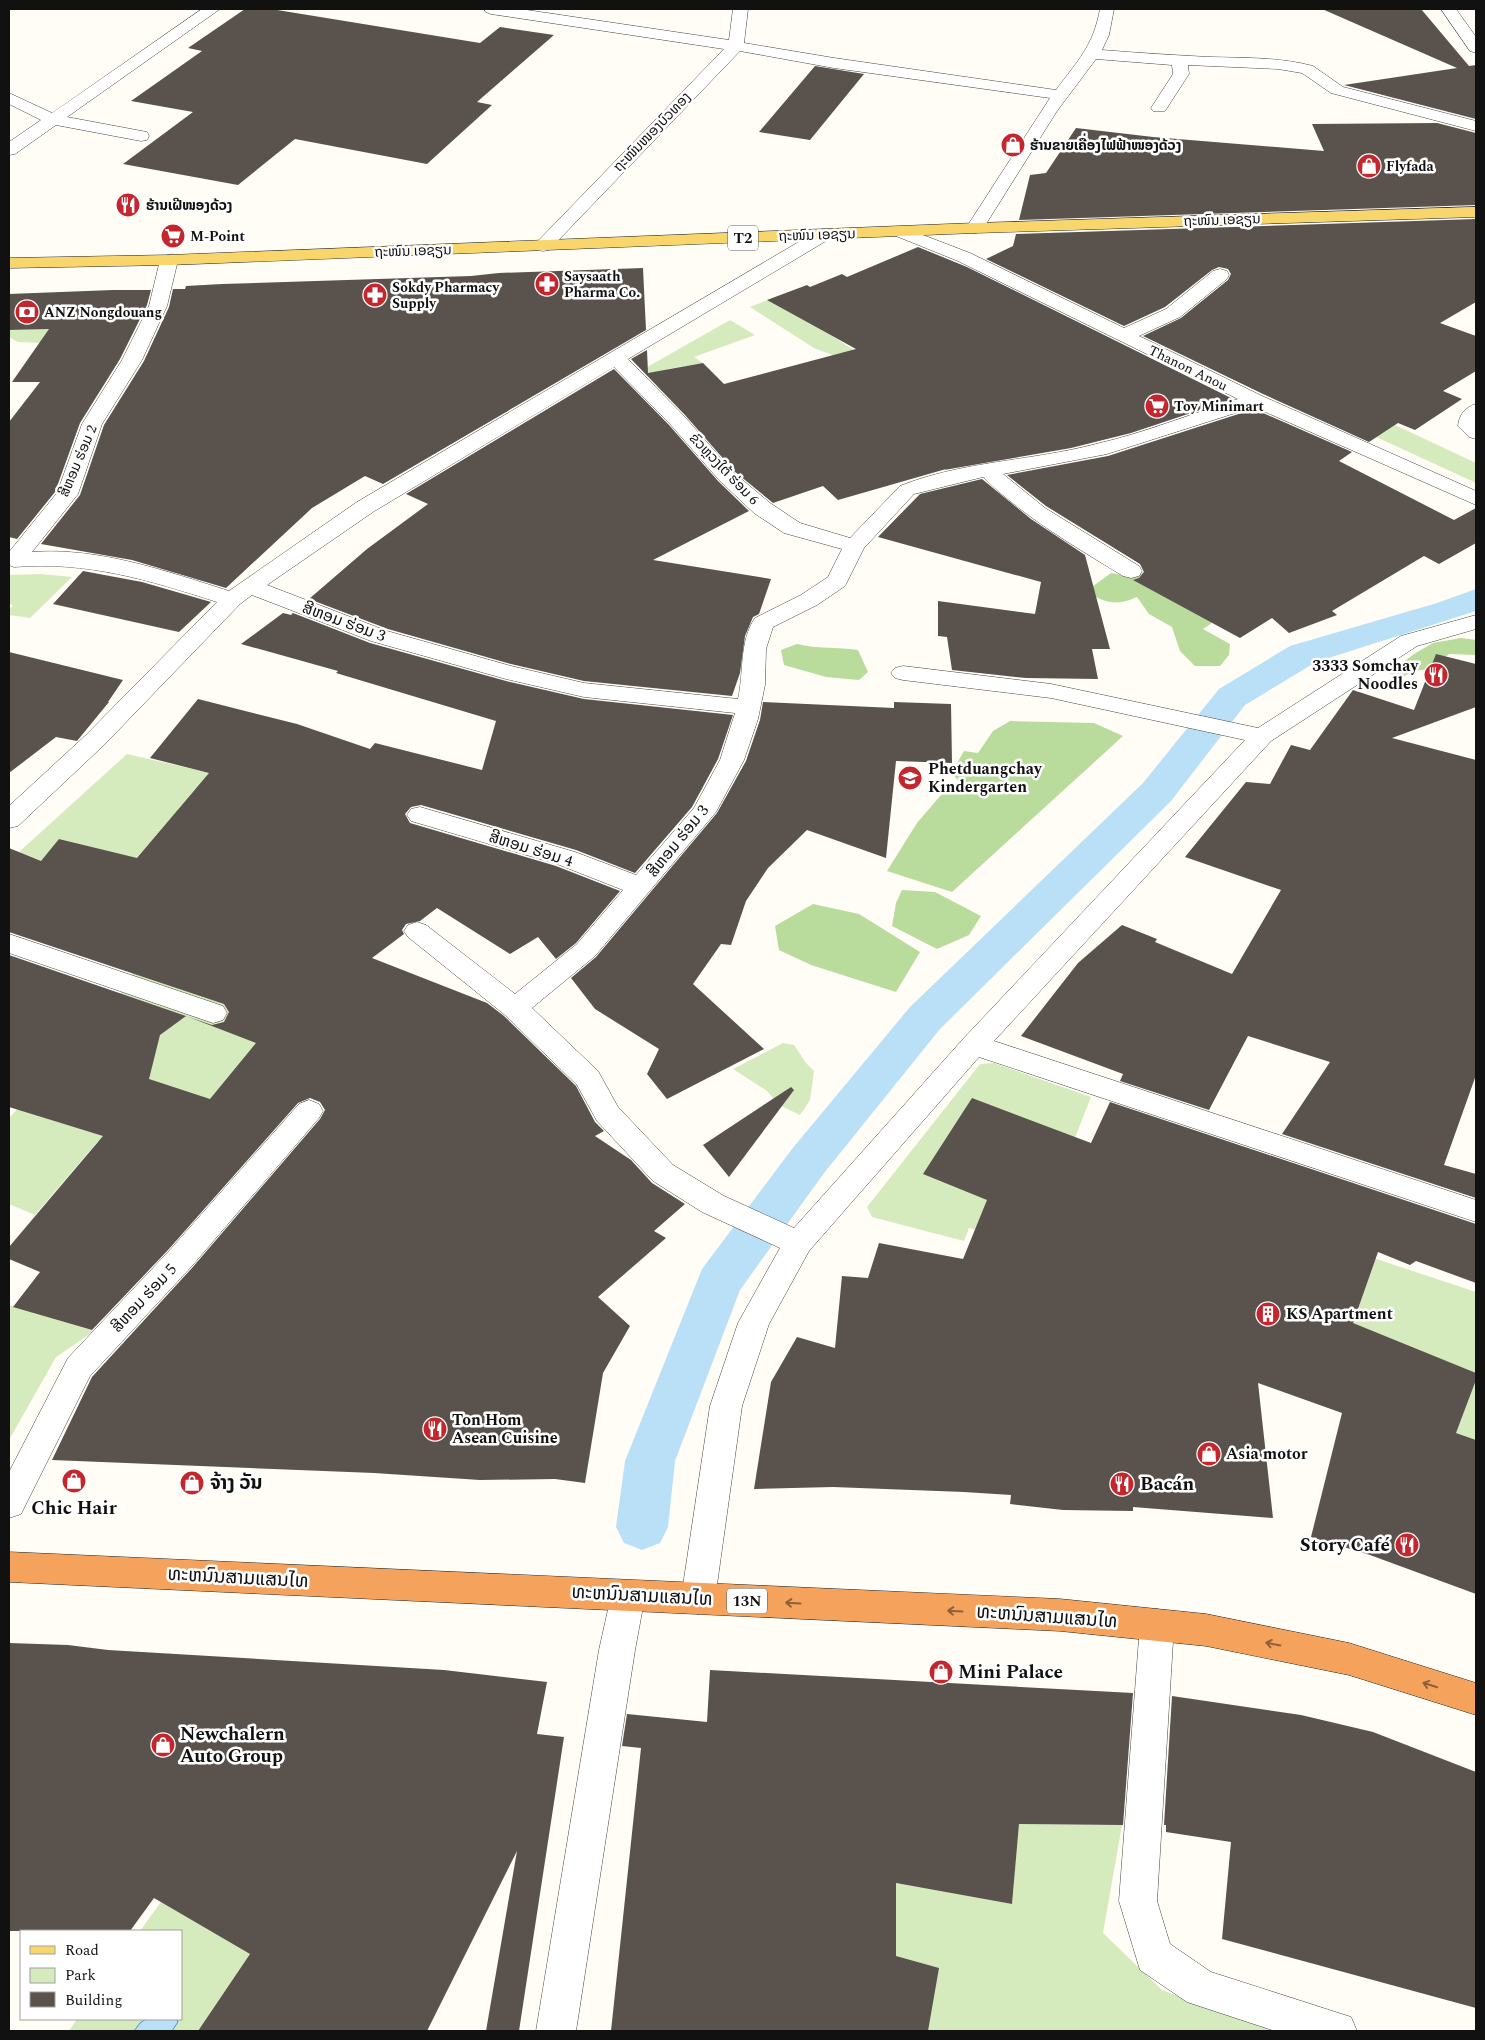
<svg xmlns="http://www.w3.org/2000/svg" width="1485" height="2040" viewBox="0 0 1485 2040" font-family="Spectral,'Noto Sans Lao',serif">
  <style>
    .green { fill: #d5ebbd }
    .forest { fill: #b9dc9c }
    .water { fill: #b9e0f7; stroke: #3f96cf }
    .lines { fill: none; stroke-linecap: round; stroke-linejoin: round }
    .canal { fill: #b9e0f7; fill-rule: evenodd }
    .building { fill: #5a524d; fill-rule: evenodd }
    .minor-casing { stroke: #444; stroke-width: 1 }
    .major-casing { stroke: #222; stroke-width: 1 }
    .highway-casing { stroke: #222; stroke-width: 1 }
    .minor { fill: #fff; fill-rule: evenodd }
    .major { fill: #f9d66b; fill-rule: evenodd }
    .highway { fill: #f5a25d; fill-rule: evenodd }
    .oneway { stroke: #8e613b }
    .labels { text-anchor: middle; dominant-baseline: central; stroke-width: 5; stroke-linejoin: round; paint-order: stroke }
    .far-street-label { font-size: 14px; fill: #111; stroke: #fff }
    .far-poi-label { font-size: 14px; font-weight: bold; fill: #111; stroke: #fff; text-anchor: start }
    .shield { fill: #fff; stroke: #585858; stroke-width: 1 }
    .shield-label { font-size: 15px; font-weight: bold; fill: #111 }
    .street-label { font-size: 16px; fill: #111; stroke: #fff }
    .poi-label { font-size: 16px; font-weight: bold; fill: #111; stroke: #fff; text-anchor: start }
    .near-poi-label { font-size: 19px; font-weight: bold; fill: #111; stroke: #fff; text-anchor: start }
    .near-street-label { font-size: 19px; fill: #111; stroke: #fff }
  </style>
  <rect width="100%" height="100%" fill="#fffdf5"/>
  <g class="green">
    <polygon points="768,300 832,336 860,354 840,358 814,348 750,307"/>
    <polygon points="730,320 755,335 694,357 703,363 668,369 654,376 642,370"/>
    <polygon points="103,327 96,345 18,342 9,337 9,330"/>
    <polygon points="1395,425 1476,463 1476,483 1372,435 1383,433"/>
    <polygon points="41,574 72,577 30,618 9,615 9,610 13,605 9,604 9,575"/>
    <polygon points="127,754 249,782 265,808 195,789 177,811 167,866 60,839 41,861 19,852"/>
    <polygon points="133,972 334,1016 135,1154 98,1141 35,1215 9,1204 9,1118 112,1008"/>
    <polygon points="783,1043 794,1045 806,1063 814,1071 810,1100 800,1115 779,1105 767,1091 733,1069"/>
    <polygon points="994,1063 1091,1097 1050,1201 1001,1236 969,1228 964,1241 872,1217 867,1207 980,1064"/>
    <polygon points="1219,1207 1476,1292 1476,1373 1366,1329 1351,1326"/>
    <polygon points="9,1305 94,1331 56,1357 9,1440"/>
    <polygon points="1476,1380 1476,1440 1436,1426 1439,1416 1460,1423"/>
    <polygon points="1019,1824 1122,1825 1103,1933 1162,1990 1273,2031 723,2031 743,1874 896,1883 1012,1904"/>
    <polygon points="161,1902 250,1954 198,2031 69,2031 77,2019 181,2019 181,1931 140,1931"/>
  </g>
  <g class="forest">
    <path d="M1154,566L1212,623L1203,629L1230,644L1229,655L1220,666H1195L1180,651L1172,627L1149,614L1137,597C1114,607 1106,602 1085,592L1111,573L1135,577Z"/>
    <polygon points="1461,638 1476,640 1476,655 1449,654 1430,669 1413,671 1401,678 1389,673 1414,654 1433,643"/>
    <path d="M797,644C817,649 838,647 858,650L868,672L859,680L826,677L784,665L781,650Z"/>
    <polygon points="1010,721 1094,723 1123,736 952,892 887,871 917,823 941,795 961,786 952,772 964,751 978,753 993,731"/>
    <polygon points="902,890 935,892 981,916 969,935 937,949 892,926 896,903"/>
    <polygon points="813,904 859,914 920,952 896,992 811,965 779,950 775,926"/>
  </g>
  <polygon class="water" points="146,2019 177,2019 178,2022 172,2031 134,2031 140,2023"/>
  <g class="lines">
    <polygon class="canal" points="1476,589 1476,611 1316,662 1245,705 1171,801 940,1029 824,1173 740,1290 675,1461 668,1527 660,1543 642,1550 624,1543 616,1527 625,1461 702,1269 792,1149 910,1007 1143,783 1219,689 1290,646 1437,603"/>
  </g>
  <g class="building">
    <polygon points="245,9 271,9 480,43 500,27 554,35 477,102 492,105 427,164 295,139 238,185 123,164 193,112 131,101 202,51 188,48"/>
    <polygon points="1322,9 1421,9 1469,66 1476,65 1476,119 1344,85 1457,68"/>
    <polygon points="815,66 864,74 810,140 759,132"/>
    <polygon points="1437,123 1476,133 1476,205 1019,220 1030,175 1046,173 1076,128 1153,137 1324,151 1312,124"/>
    <polygon points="1476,219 1476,302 1440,323 1476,336 1476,371 1443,391 1462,399 1415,430 1398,423 1369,442 1263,394 1143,336 1181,318 1228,280 1231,274 1228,269 1219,267 1212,270 1165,307 1124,326 986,259 1013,246 1016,234"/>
    <polygon points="918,247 967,267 1233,399 1131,433 1071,448 944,470 946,469 838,500 823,486 773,503 734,471 685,415 631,359 647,350 648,373 703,363 724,384 856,349 767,300 807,285 810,287 842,274 847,277"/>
    <polygon points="643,268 646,330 383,484 365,476 312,508 226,588 132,560 41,544 80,495 104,425 144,361 169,307 173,289 185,289 186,286 222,284 471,276 499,273"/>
    <polygon points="113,290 151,290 147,305 120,359 80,423 55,492 17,539 9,537 9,422 40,382 12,382 49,329 9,330 9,294"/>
    <polygon points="614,369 669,425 718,481 749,511 653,560 771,579 759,614 753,617 745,636 740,673 732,696 584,681 511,664 388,629 309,599 367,549 428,504 406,494"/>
    <polygon points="1254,409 1352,452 1339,461 1454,520 1476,508 1476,543 1439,564 1424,556 1332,611 1337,615 1289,633 1272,618 1240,638 1133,580 1139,578 1144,572 1140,564 1046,506 1007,475 1108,456"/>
    <polygon points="982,479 1031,519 1085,555 1110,649 1092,649 1098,679 1026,678 952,670 947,637 938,636 938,601 1035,614 1041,582 878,537 920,494"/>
    <polygon points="83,571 142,582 211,602 179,632 53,604"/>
    <path d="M283,613L291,615L293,613L370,643L506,681L584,699L733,715L718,759L692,807L635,873L576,850L421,805L411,807L405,814L410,823L556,866L620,891L576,943L556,959L538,937L510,954L437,908L420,921L406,924L402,930L404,934L372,958L487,1003L504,1016L576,1086L595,1122L604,1131L595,1136L631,1160L652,1183L685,1204L654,1231L666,1238L598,1297L630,1326L603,1373L585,1483L555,1479L480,1480L374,1473L52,1460L92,1377L192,1268L320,1119L325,1110L320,1102L310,1098L298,1103L168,1250L92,1330L13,1307L40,1272L9,1259V1247L103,1136L9,1107V955L212,1025L224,1022L229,1012L224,1004L9,932V848L41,861L59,839L137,858L209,773L150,758L198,699L297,724L370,749L375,743L482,770L496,721L336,673L338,671L241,644ZM186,1016L256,1043L210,1099L149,1079L160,1035Z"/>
    <polygon points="9,652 123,680 108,702 109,702 77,741 56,737 9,773"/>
    <polygon points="1436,654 1476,664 1476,707 1392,738 1476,760 1476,1075 1444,1165 1476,1174 1476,1198 1282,1134 1330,1062 1248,1036 1209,1110 1120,1081 1123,1074 1021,1036 1078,963 1122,925 1157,939 1155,942 1232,974 1281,890 1185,857 1246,782 1270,784 1291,745 1310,750 1353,690 1414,710"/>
    <polygon points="763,702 894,708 894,702 951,704 952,763 896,761 886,858 807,830 768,868 746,901 731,945 721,944 693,984 764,1049 667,1099 647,1074 659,1049 595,1009 571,978 596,957 717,813 746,761 760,720"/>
    <polygon points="791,1087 794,1090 729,1177 703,1145"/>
    <polygon points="972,1098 1091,1143 1110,1102 1476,1224 1476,1283 1416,1261 1410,1265 1378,1252 1353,1323 1476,1373 1476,1380 1456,1433 1476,1440 1476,1594 1370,1555 1311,1537 1342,1413 1258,1383 1273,1518 1133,1507 1133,1511 1063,1510 1010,1504 1011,1495 964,1492 833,1487 754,1489 771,1382 797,1337 835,1348 842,1276 868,1278 879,1243 963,1259 987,1200 923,1174"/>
    <polygon points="9,1643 68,1645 108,1650 444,1670 547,1682 537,1734 564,1737 519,2031 486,2031 517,1851 427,2031 198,2031 250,1954 154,1898 130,1931 9,1931"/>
    <polygon points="710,1670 1133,1693 1123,1825 1019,1824 1012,1904 896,1883 896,1956 939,1968 928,2031 611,2031 641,1748 622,1746 627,1714 707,1722"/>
    <polygon points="1172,1696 1301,1715 1373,1732 1476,1772 1476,2008 1222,1939 1231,1842 1166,1832 1166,1825 1164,1825"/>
  </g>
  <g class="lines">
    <defs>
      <g id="minor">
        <polygon points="202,9 220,9 67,117 147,132 149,136 147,140 141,141 56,125 15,154 9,155 9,142 41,120 9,104 9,93 52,113"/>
        <path d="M484,9H520L729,40L733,9H748L744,43L834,58L1056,90C1078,60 1093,47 1100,9H1114L1109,35L1102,50C1138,53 1173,55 1209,57C1244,58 1279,57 1313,66L1343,87L1476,121V131L1331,93L1302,73L1278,69L1188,65L1189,74L1165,111H1153L1151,108L1173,74L1172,65L1096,59L1057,111L981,232L975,233L969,232L966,228L1050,98L834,68L740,51L549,250L543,251L537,250L534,246L537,242L724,49L491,14L486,12Z"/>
        <polygon points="1441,9 1456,9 1476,37 1476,53 1470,51"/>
        <path d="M902,227L970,253L1124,328L1166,309L1213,271L1220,269L1227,271L1229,275L1227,279L1180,317L1139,336L1262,396L1476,491V505L1254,407L1107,454L1003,474L1045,508L1139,566L1142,571L1139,576L1131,578L1123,576C1074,546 1024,517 983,477L914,494L864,548L845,586L817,605L773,627L766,649L765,685L758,719L744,760L716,812L595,956L532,1008L598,1071L618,1107L673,1165L724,1196L794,1228L964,1038L1245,740L1051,698L903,680L895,678L891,673L895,668L903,666L1051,684L1258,728L1401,636L1476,615V629L1417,646L1271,741L994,1041L1476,1200V1222L979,1057L809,1251L769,1324L742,1406L715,1599L710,1610L698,1614L686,1610L681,1599L710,1406L738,1323L780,1248L702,1212L653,1181L597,1121L577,1085L505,1015L408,937L404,931L408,925L417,922L426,925L515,994L577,944L623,890L557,864L411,821L407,815L411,809L420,807L575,852L636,875L694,808L720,760L735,713L584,697L506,679L371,641L252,595L240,604L104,745L18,826L9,828V806L86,735L217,602C149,580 87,561 14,567L9,565V552L57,493L82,424L122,360L149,306L160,260L163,256L169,255L175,256L178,260L167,306L142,360L102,424L78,494L32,552C98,547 166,571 229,591L357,502L819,230L825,229L831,230L834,234L831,238L628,359L684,416L733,472L770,503L800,523L850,538L900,486C962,461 1032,461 1096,444C1144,433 1191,414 1238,399L958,261L896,236L893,232L896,228ZM614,367L670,424L719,480L754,513L784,533L842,549L828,577L801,595L755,618C739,641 744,673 738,699L584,683L511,666L387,631L267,585L373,512Z"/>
        <path d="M1476,404V439L1469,437L1458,426C1459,415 1465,407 1476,404Z"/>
        <polygon points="9,934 223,1006 227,1013 223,1020 213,1023 9,953"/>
        <polygon points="309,1100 319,1104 323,1111 319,1118 191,1267 90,1376 21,1514 9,1518 9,1472 68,1358 169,1251 299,1104"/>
        <polygon points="628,1581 640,1585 645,1596 635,1650 576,2031 536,2031 599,1650 611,1596 616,1585"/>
        <polygon points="1157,1609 1169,1614 1174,1625 1157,1901 1170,1944 1211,1972 1351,2017 1357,2031 1275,2031 1187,2002 1140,1970 1119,1901 1140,1625 1145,1614"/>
      </g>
      <polygon id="major" points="1476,207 1476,217 975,233 169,265 9,268 9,258 169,255 975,223"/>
      <polygon id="highway" points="9,1552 1060,1599 1206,1614 1349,1643 1476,1683 1476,1715 1349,1675 1206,1646 1060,1631 9,1582"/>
    </defs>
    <use href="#minor" class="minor-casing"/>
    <use href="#major" class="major-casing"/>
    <use href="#highway" class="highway-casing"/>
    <use href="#minor" class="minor"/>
    <use href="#major" class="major"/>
    <use href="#highway" class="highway"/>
  </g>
  <defs><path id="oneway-shaft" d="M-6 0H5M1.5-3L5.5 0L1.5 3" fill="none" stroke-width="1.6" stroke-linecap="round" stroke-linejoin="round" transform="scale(1.25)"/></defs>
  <g class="oneway">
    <use href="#oneway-shaft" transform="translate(793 1603) rotate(-177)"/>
    <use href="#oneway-shaft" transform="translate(955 1611) rotate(-177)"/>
    <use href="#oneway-shaft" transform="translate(1273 1644) rotate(-169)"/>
    <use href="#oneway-shaft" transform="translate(1430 1685) rotate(-162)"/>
  </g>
  <defs>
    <symbol id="shop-disc" viewBox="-11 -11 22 22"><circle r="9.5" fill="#c4262e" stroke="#fff"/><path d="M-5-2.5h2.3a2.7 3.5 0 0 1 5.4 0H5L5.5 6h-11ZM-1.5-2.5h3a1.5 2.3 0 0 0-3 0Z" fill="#fff"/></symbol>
    <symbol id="restaurant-disc" viewBox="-11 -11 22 22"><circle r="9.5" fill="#c4262e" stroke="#fff"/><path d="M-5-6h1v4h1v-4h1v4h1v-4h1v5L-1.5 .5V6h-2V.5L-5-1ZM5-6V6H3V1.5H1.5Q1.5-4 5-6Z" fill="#fff"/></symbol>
    <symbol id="supermarket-disc" viewBox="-11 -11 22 22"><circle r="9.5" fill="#c4262e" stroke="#fff"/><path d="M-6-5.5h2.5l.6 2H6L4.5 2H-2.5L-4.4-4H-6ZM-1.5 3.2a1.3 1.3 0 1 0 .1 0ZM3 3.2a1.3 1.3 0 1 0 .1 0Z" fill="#fff"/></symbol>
    <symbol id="pharmacy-disc" viewBox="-11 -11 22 22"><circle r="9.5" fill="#c4262e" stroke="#fff"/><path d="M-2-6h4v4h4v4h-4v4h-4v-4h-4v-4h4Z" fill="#fff"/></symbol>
    <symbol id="bank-disc" viewBox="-11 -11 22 22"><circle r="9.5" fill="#c4262e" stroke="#fff"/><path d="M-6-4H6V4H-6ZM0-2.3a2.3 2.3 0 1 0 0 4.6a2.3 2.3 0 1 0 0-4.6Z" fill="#fff"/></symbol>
    <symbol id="school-disc" viewBox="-11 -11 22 22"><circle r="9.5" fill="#c4262e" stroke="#fff"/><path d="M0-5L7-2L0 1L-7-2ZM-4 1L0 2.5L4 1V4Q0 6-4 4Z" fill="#fff"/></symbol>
    <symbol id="building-disc" viewBox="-11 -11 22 22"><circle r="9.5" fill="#c4262e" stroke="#fff"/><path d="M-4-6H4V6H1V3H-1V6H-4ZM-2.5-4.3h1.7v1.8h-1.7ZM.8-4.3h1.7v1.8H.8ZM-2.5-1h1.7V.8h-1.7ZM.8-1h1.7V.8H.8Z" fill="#fff"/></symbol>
  </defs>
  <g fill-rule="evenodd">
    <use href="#shop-disc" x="999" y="131" width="28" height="28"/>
    <use href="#shop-disc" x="1355" y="152" width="28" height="28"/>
    <use href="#restaurant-disc" x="114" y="191" width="28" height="28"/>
    <use href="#supermarket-disc" x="159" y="222" width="28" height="28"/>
    <use href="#pharmacy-disc" x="533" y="270" width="28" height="28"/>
    <use href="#pharmacy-disc" x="361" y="281" width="28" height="28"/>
    <use href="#bank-disc" x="13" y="298" width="28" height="28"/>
    <use href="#supermarket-disc" x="1143" y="392" width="28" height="28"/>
    <use href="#restaurant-disc" x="1422" y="661" width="28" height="28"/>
    <use href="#school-disc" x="896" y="764" width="28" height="28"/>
    <use href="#building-disc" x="1254" y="1300" width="28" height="28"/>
    <use href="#restaurant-disc" x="421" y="1415" width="28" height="28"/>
    <use href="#shop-disc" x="1195" y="1440" width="28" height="28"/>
    <use href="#shop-disc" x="60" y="1467" width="28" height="28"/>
    <use href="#shop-disc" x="178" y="1469" width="28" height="28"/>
    <use href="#restaurant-disc" x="1108" y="1470" width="28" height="28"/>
    <use href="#restaurant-disc" x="1393" y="1531" width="28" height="28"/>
    <use href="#shop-disc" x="927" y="1658" width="28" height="28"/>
    <use href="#shop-disc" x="149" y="1731" width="28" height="28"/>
  </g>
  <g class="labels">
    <g class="far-street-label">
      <text transform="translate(652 132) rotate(-46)">ຖະໜົນໜອງບົວທອງ</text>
      <text transform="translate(1222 220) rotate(-2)">ຖະໜົນ ເອຊຽນ</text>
      <text transform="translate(817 235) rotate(-2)">ຖະໜົນ ເອຊຽນ</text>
      <text transform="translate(413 251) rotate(-2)">ຖະໜົນ ເອຊຽນ</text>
      <text transform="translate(1188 368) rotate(26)">Thanon Anou</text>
      <text transform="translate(78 461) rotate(-67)">ສີຫອມ ຮ່ອມ 2</text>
      <text transform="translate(724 469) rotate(46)">ຂົວຫຼວງໃຕ້ ຮ່ອມ 6</text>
    </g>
    <g class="far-poi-label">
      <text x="1030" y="145">ຮ້ານຂາຍເຄື່ອງໄຟຟ້າໜອງດ້ວງ</text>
      <text x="1386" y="166">Flyfada</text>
      <text x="146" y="205">ຮ້ານເຝີໜອງດ້ວງ</text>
      <text x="190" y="236">M-Point</text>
      <text x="564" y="276">Saysaath<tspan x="564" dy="16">Pharma Co.</tspan></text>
      <text x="392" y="287">Sokdy Pharmacy<tspan x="392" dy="16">Supply</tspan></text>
      <text x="44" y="312">ANZ Nongdouang</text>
      <text x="1174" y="406">Toy Minimart</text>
    </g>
    <g class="shield">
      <rect x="728" y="225.5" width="30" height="25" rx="4"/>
      <rect x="727" y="1588.5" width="40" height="25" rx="4"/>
    </g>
    <g class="shield-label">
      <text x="743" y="238">T2</text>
      <text x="747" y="1601">13N</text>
    </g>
    <g class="street-label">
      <text transform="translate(344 622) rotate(20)">ສີຫອມ ຮ່ອມ 3</text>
      <text transform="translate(678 841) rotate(-51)">ສີຫອມ ຮ່ອມ 3</text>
      <text transform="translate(531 849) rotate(17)">ສີຫອມ ຮ່ອມ 4</text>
      <text transform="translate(144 1298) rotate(-47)">ສີຫອມ ຮ່ອມ 5</text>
    </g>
    <g class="poi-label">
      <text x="1418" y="666" text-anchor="end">3333 Somchay<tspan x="1418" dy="18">Noodles</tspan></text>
      <text x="928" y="769">Phetduangchay<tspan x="928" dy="18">Kindergarten</tspan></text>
      <text x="1286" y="1314">KS Apartment</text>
      <text x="452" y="1420">Ton Hom<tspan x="452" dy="18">Asean Cuisine</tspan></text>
      <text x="1226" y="1454">Asia motor</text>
    </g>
    <g class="near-poi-label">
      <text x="210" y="1483">ຈ້າງ ວັນ</text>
      <text x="1140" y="1484">Bacán</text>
      <text x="74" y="1508" text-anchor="middle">Chic Hair</text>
      <text x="1390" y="1545" text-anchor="end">Story Café</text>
      <text x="958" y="1672">Mini Palace</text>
      <text x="180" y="1734">Newchalern<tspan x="180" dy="22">Auto Group</tspan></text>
    </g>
    <g class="near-street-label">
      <text transform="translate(238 1578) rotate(3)">ທະຫນົນສາມແສນໄທ</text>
      <text transform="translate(642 1596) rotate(3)">ທະຫນົນສາມແສນໄທ</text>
      <text transform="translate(1047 1617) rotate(4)">ທະຫນົນສາມແສນໄທ</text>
    </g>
  </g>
  <rect width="1485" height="2040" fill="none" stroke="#111111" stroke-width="20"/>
  <rect x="20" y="1930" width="162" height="90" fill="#ffffff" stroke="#a0a0a0"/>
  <rect x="30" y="1946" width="25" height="8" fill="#f9d66b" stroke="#a0a0a0"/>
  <text x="65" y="1955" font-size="15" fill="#111111">Road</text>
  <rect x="30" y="1968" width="25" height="15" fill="#d5ebbd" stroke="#a0a0a0"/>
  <text x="65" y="1980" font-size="15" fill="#111111">Park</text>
  <rect x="30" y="1992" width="25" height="15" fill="#5a524d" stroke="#a0a0a0"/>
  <text x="65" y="2005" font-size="15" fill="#111111">Building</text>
</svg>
